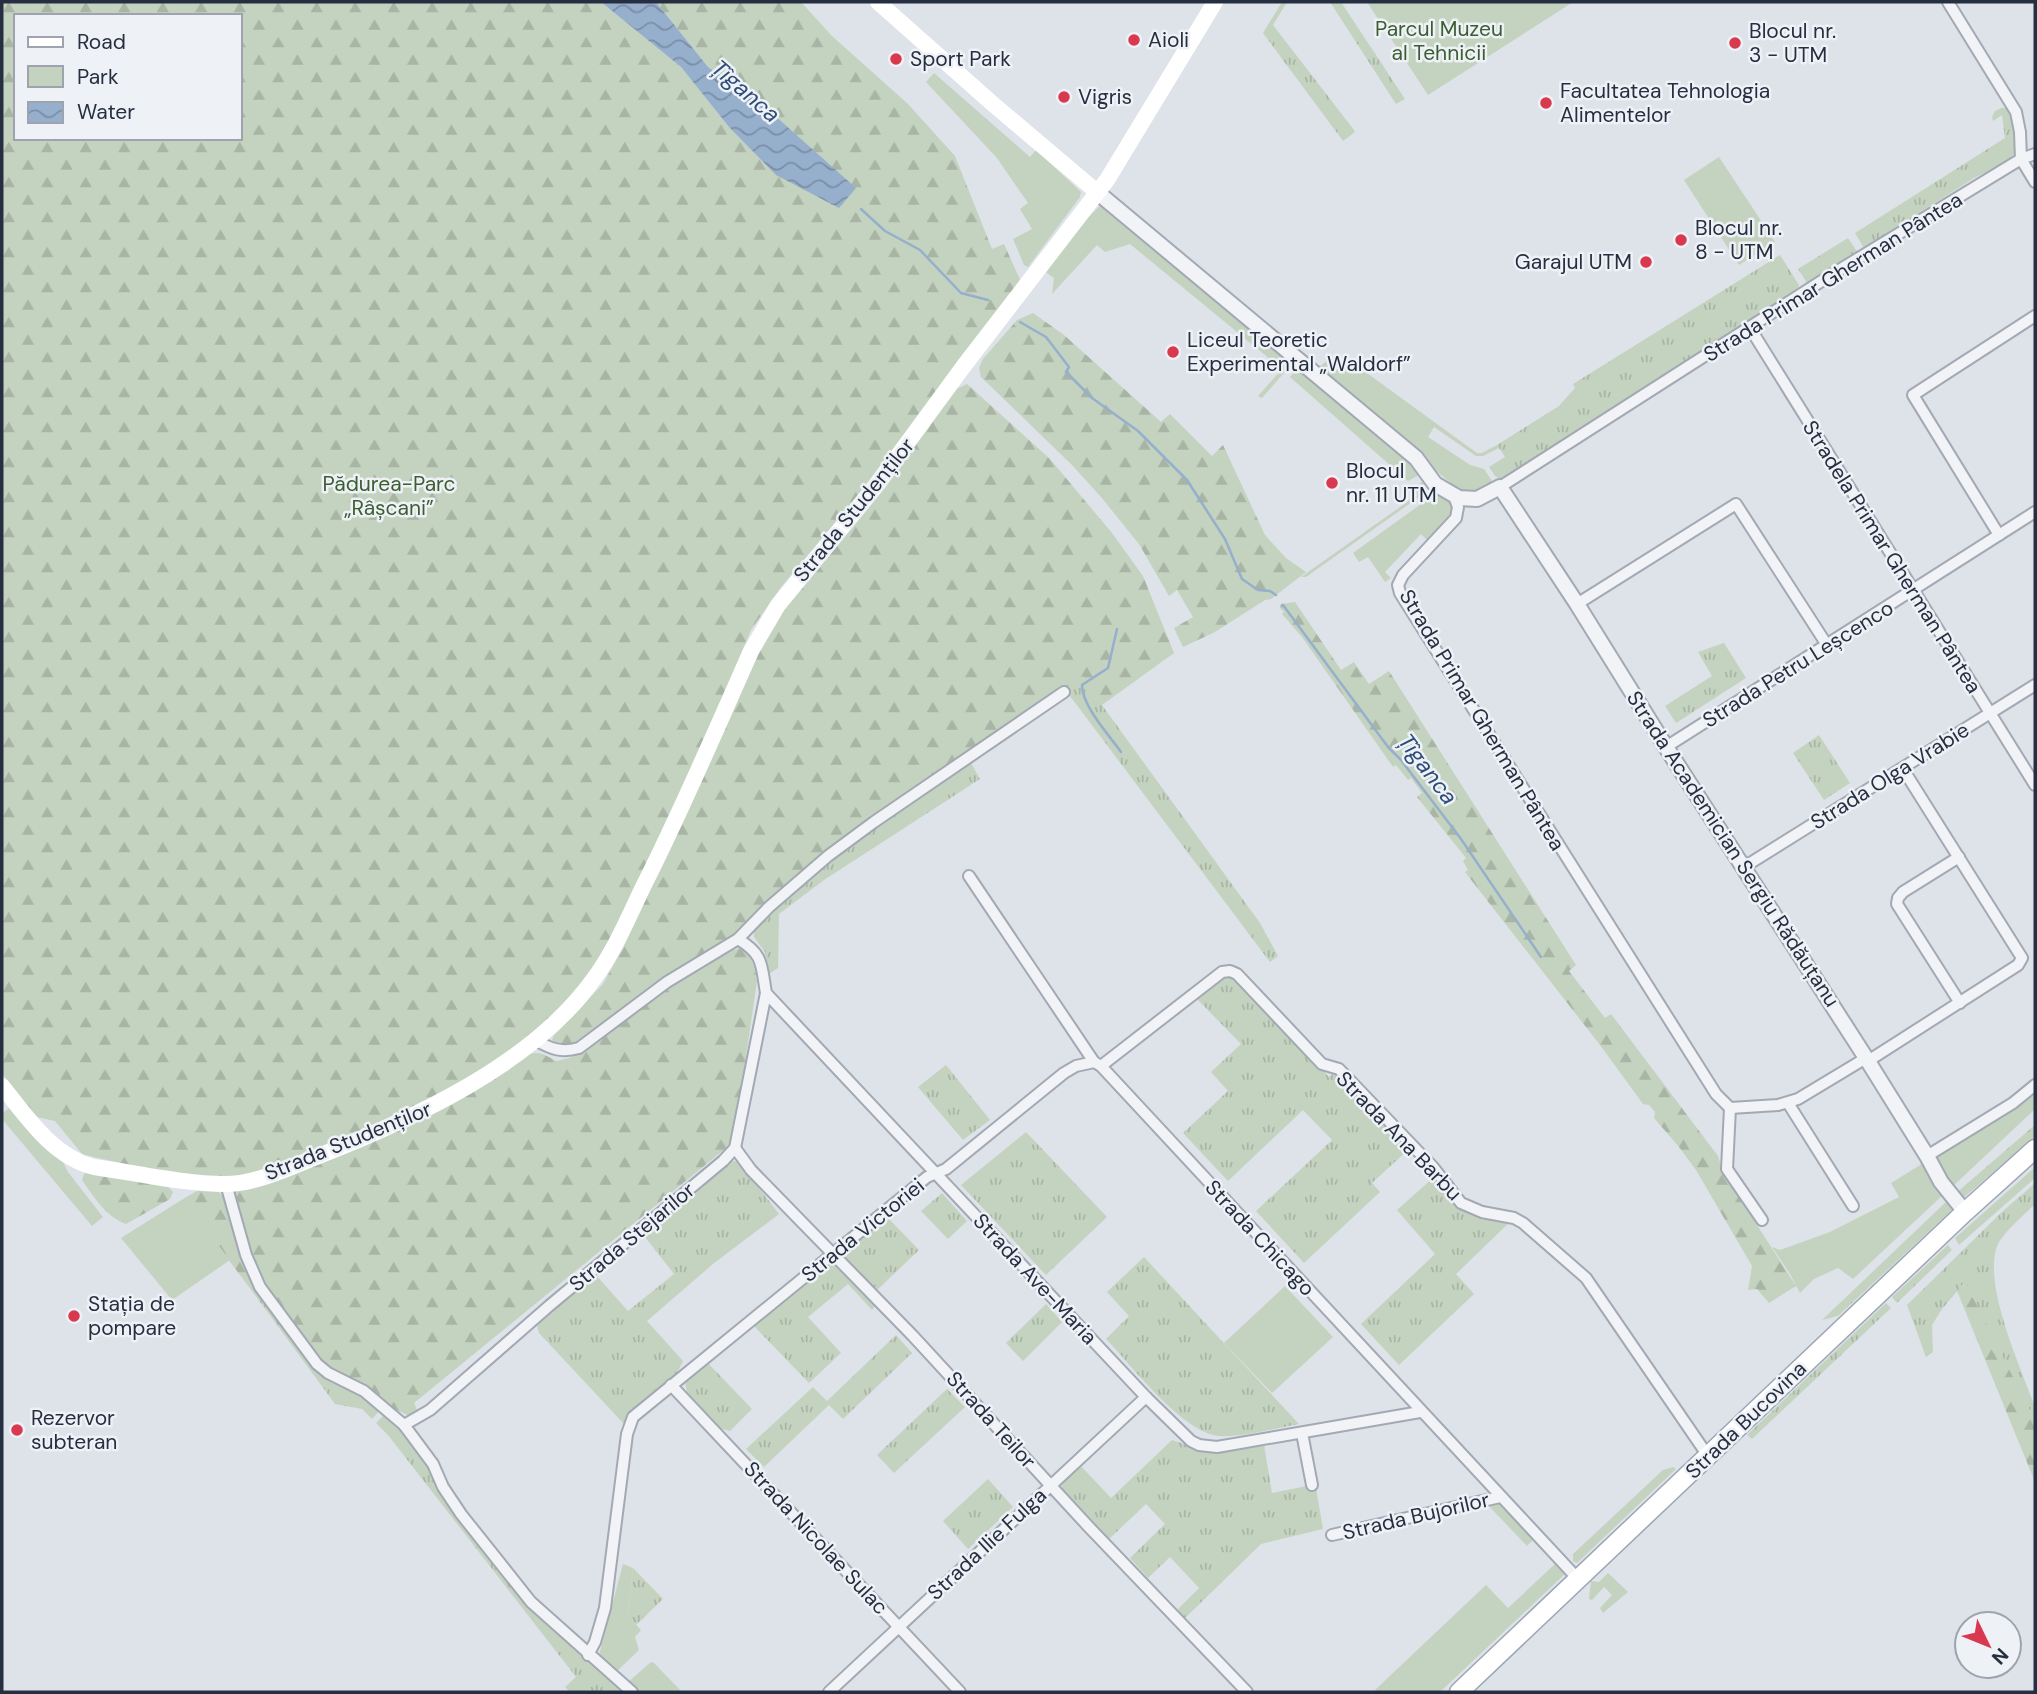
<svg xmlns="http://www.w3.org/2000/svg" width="2037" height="1694" viewBox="0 0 2037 1694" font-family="'DM Sans',sans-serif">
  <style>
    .grass { fill: url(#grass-tufts) }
    .forest { fill: url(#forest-firs); fill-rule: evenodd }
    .green { fill: #c4d3bf }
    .water { fill: url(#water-waves) }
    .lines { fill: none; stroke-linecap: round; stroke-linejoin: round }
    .stream { stroke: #96afcc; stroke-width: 2.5 }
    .minor-casing { stroke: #a3a9b3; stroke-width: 14 }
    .tertiary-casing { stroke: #a3a9b3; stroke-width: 18 }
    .primary-casing { stroke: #9da6b5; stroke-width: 21 }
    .minor { stroke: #f1f3f7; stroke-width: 10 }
    .tertiary { stroke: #f1f3f7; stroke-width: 14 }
    .secondary { stroke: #fff; stroke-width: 16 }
    .primary { stroke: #fff; stroke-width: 18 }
    .poi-dot { fill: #d8394e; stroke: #eef1f6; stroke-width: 2.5 }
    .labels { text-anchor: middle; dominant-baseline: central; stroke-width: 5; stroke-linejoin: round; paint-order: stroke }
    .park-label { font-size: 21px; fill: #3a5e32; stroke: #eef1f6 }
    .poi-label { font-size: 21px; fill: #262f41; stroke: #eef1f6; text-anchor: start }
    .street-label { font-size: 21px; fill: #262f41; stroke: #eef1f6 }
    .water-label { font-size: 23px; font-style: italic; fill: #2d4d78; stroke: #eef1f6 }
  </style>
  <defs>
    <pattern id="grass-tufts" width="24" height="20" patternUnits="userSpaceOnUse" patternTransform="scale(1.75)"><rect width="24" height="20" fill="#c4d3bf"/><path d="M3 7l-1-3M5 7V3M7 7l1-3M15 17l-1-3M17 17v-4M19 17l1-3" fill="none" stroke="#a8b5a5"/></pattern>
    <pattern id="forest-firs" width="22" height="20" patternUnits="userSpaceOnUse" patternTransform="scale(1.75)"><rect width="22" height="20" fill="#c4d3bf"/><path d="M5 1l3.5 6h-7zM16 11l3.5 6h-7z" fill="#a8b5a5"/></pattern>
    <pattern id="water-waves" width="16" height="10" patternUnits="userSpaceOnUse" patternTransform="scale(1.75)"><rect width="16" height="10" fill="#96afcc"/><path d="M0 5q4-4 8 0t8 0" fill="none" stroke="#7a8fa7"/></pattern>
  </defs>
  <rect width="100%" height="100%" fill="#dee2e9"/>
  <g class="grass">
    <polygon points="1282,2 1287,2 1273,25 1354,130 1355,132 1343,141 1263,33"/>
    <polygon points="1330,2 1341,2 1405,99 1396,104"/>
    <polygon points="2001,108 2008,108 2014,119 2016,145 2014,154 2007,162 1974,178 1864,248 1855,233 2005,138 2002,115 1993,121 1992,117 1995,111"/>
    <polygon points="1848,238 1858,253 1811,284 1807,283 1798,269"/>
    <polygon points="1780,255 1799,285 1798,290 1503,481 1495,476 1489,467 1505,457 1497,445 1559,406 1575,388 1573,384"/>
    <polygon points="1724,643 1746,678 1676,723 1665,706 1712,676 1698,652"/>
    <polygon points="1083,675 1102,705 1260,923 1278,956 1270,962 1070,696 1065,688"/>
    <polygon points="1819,735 1850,783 1824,800 1793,753"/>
    <polygon points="971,763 980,779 824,880 779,914 778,968 769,974 765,952 754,937 754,930 765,915 849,845"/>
    <polygon points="1231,975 1244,985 1329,1077 1335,1072 1409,1149 1372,1183 1380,1192 1304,1263 1256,1211 1332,1140 1303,1110 1228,1181 1183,1133 1228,1091 1211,1072 1241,1044 1196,998 1223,977"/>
    <polygon points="946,1065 990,1120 963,1140 918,1087"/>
    <polygon points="2035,1125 2035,1137 1962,1199 1955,1194"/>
    <polygon points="1026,1132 1107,1217 1046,1275 961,1185"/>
    <polygon points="729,1161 738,1161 779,1214 713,1264 647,1321 683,1361 677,1373 624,1424 539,1333 536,1322 595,1274 628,1311 674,1274 642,1233"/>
    <polygon points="2035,1167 2035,1178 1959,1245 1955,1238"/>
    <polygon points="1434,1177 1449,1196 1513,1219 1456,1274 1474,1294 1399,1365 1361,1324 1435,1254 1397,1210"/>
    <path d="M2035,1183V1204C2025,1214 2004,1232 1998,1244C1981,1282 2021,1368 2035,1407V1421L1965,1282L1942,1309L1932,1325L1933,1352L1926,1357L1907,1305L2003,1211Z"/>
    <polygon points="942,1193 967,1221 948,1239 921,1211"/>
    <polygon points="1948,1200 1954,1208 1838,1316 1822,1320"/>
    <polygon points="884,1219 890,1220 919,1250 874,1293 842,1258 849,1246"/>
    <polygon points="1948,1245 1952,1250 1897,1303 1892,1297"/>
    <path d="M1144,1257L1299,1424C1277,1428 1240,1438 1219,1436C1183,1433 1131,1365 1106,1339L1129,1316L1107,1292Z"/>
    <polygon points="832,1263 875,1306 872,1310 848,1284 808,1317 841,1353 809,1383 753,1325"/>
    <polygon points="256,1289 313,1366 332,1383 355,1392 380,1410 372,1419 362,1409 335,1404 252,1291"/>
    <polygon points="1886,1303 1891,1308 1752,1439 1747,1435"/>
    <polygon points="1046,1304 1062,1322 1023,1361 1006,1343"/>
    <polygon points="896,1335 912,1353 843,1419 829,1405 764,1467 746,1449 813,1387 827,1401"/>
    <path d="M705,1360L752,1409L730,1431L718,1428L689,1396C680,1377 691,1372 705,1360Z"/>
    <polygon points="947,1389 965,1407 894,1473 877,1455"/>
    <polygon points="385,1414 417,1447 528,1606 624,1692 570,1692 565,1687 576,1677 388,1435 376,1423"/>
    <path d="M1172,1440L1209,1452L1264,1445L1272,1493L1307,1486L1316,1488L1323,1529L1261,1544L1182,1621L1178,1609L1199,1588L1170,1557L1148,1578L1130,1558L1165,1524L1146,1504L1107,1541L1062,1491C1060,1478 1070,1472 1079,1464L1111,1498Z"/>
    <polygon points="988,1479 1013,1507 968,1549 943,1521"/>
    <polygon points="633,1568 663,1599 636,1625 628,1616"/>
  </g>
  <g class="forest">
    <path d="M2,2H601L681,67L729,127L756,99L708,67L656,2H801L832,36L908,104L955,156L992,249L1004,244L1021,282L853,501L781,587L751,630L703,744L609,942C551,1044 440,1099 335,1143C306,1155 276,1169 245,1175C206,1183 122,1164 82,1154L55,1121L36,1117L2,1073ZM16,16H240V138H16Z"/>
    <polygon points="1033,313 1064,335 1161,422 1170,414 1212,456 1223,445 1265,535 1286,558 1306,572 1271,599 1265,600 1215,632 1183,647 1174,628 1193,617 1177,590 1169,596 1139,544 1101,497 1072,465 981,377 979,368 983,359 1017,320"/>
    <path d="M967,384L1050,459L1112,533L1143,576L1174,653L1102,705L1083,676L834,848L732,936L580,1042C570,1045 559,1048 552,1040L554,1035L603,984L624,946L766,638L777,619L886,487L954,390Z"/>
    <polygon points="1295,602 1341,670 1354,662 1369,684 1389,671 1576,965 1569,971 1605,1018 1611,1014 1718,1156 1723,1172 1796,1286 1769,1303 1757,1289 1748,1290 1752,1266 1696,1170 1679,1147 1654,1118 1655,1112 1649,1105 1643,1104 1600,1045 1465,872 1468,870 1463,861 1466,858 1417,797 1422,793 1411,778 1408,780 1396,765 1393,767 1302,637 1282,614 1284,612 1280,608 1281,604"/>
    <path d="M739,948C753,957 755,966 757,981L735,1133L726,1148L414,1403L418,1412L407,1415L391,1407L366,1387L337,1373L312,1352L272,1296L253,1263L233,1202V1191C318,1160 405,1135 481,1085C494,1076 521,1053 536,1053C544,1053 550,1058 556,1061C581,1058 602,1038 621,1024C658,996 696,962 739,948Z"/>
    <path d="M87,1171L164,1182L173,1192L170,1199L126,1224C106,1217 94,1197 82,1180L84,1174Z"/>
    <polygon points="204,1187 214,1188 223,1196 256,1289 252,1291 183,1199"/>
    <polygon points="1965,1281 2035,1421 2035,1482 1957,1291"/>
  </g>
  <g class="green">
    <polygon points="1367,2 1573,2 1428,95"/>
    <polygon points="934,73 1030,157 1036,150 1081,192 1080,197 1028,267 1024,265 1013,239 1032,229 1020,209 1028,203 997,158 926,82"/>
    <polygon points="1719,157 1775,242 1739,265 1684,180"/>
    <polygon points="1101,205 1290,361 1290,366 1262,398 1258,396 1282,369 1130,244 1105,252 1097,245 1052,294 1054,278 1044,271 1080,225"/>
    <path d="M1329,359L1332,364L1353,363L1477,453H1482L1497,445L1499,448L1483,456H1476L1434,427L1428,437L1470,465L1484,469L1494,484C1482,491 1474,496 1460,491L1317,369Z"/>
    <polygon points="1299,367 1420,467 1419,475 1408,481 1290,377"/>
    <polygon points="1425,480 1423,491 1419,497 1306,577 1301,577 1417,495 1413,488"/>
    <polygon points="1435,494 1451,500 1454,513 1427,540 1421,534 1385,572 1391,578 1385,582 1368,557 1359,562 1353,553"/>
    <polygon points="2035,1090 2035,1109 1952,1187 1934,1157"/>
    <polygon points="9,1108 17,1109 61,1158 68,1172 103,1217 92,1226 2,1119 2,1114"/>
    <polygon points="1925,1162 1944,1194 1853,1279 1838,1268 1814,1279 1800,1293 1790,1274 1772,1247 1780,1250 1830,1232 1899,1197 1891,1183"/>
    <polygon points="183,1199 230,1260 172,1300 121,1238"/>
    <polygon points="1285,1286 1333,1337 1272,1393 1224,1343"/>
    <polygon points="1673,1467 1676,1469 1577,1563 1573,1561 1573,1554 1663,1470"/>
    <polygon points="1499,1502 1534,1539 1527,1546 1487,1504"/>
    <polygon points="1556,1563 1566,1573 1440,1692 1377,1692 1375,1690 1486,1585 1508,1608"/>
    <polygon points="623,1564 633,1568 628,1616 641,1630 635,1637 639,1650 616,1672 602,1662 599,1655"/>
    <polygon points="1608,1573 1628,1592 1603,1613 1600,1608 1612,1595 1604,1587 1592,1600 1589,1599 1591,1581 1599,1582"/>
    <polygon points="651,1662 654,1663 682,1692 637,1692 627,1683"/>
  </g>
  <polygon class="water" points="601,2 656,2 708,67 756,99 856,188 839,208 776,175 729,127 681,67"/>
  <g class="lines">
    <g class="stream">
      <polyline points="861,209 885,231 920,250 961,293 988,300"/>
      <polyline points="1020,322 1046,337 1069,367 1066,372 1092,398 1138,431 1187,480 1225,539 1242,579 1258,590 1270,591 1276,595"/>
      <polyline points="1283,605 1388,747 1401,760 1461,839 1541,957"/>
      <path d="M1117,629L1108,668L1082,685C1082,706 1109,735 1121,752"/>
    </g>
    <defs>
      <g id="minor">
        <polyline points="1948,2 2016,112 2020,132 2021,159 2035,182"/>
        <polyline points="1750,328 2035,785"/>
        <polyline points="1500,487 1831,275 2021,159 2035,154"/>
        <polyline points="1454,496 1458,507 1456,518 1403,575 1398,585 1400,593 1716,1094 1730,1108"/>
        <polyline points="1999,535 1913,395 2035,316"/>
        <polyline points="1577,604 1736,504 1827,645"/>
        <polyline points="1666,747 2035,512"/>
        <polyline points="1959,857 1903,892 1898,898 1897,904 1960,1003"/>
        <polyline points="1744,867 2035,685"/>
        <polyline points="969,876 1094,1062 1101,1066 1578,1579"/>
        <path d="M738,939C764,955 761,964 766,993L1146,1397L1191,1441L1199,1445L1217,1447L1420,1412"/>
        <path d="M535,1040C551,1049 561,1053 579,1048L667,982L738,939L769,907L828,856L874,822L1064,692"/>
        <polyline points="1868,1061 2018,965 2022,958 1903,769"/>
        <polyline points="1101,1066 1222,972 1230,971 1237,974 1322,1064 1339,1069 1433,1167 1461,1203 1482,1212 1514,1218 1523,1223 1586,1278 1708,1456"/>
        <polyline points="1788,1103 1853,1206"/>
        <polyline points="1730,1108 1778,1105 1798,1099 1866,1058"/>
        <polyline points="1730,1108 1727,1169 1762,1220"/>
        <polyline points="735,1148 751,1170 913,1336 1087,1525 1247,1692"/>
        <polyline points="1927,1156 2013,1103 2035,1085"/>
        <polyline points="226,1184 246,1255 260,1287 317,1364 328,1373 364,1391 404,1425 433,1464 443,1487 461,1514 531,1602 632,1692"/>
        <polyline points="671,1385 960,1692"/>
        <polyline points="404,1425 430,1410 549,1306 723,1161 735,1148 766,993"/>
        <polyline points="1302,1433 1312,1485"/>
        <polyline points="1332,1535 1500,1497"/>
        <polyline points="588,1655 595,1642 605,1608 627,1434 633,1417 927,1177 946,1169 1064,1073 1076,1066 1094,1062"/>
        <polyline points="829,1692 1146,1397"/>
      </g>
      <polyline id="tertiary" points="1097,192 1416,458 1435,484 1459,498 1477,499 1500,487 1577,604 1666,747 1866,1058 1927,1156 1941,1182 1965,1212"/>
      <polyline id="primary" points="1459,1692 1965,1212 2035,1149"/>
    </defs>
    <use href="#minor" class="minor-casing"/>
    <use href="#tertiary" class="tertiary-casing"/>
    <use href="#primary" class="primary-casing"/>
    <use href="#minor" class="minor"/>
    <use href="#tertiary" class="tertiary"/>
    <g class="secondary">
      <polyline points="878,2 994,105 1097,192"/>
      <path d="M2,1086C27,1117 53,1157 94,1167C135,1173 184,1184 225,1184C255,1184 289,1168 316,1157C411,1120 532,1065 593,980C614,952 628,918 643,887C682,810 716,730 751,651L778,605L875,487L963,367L1107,180L1215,2"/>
    </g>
    <use href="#primary" class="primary"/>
  </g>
  <g class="poi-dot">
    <circle cx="1134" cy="40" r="7"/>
    <circle cx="1735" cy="43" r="7"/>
    <circle cx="896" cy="59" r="7"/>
    <circle cx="1064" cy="97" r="7"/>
    <circle cx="1546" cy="103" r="7"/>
    <circle cx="1681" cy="240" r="7"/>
    <circle cx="1646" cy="262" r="7"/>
    <circle cx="1173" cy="352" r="7"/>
    <circle cx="1332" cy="483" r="7"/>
    <circle cx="74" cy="1316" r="7"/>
    <circle cx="17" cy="1430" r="7"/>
  </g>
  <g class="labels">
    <g class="park-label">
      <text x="1439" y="29">Parcul Muzeu<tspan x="1439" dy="24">al Tehnicii</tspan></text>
      <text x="389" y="484">Pădurea-Parc<tspan x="389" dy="24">„Râșcani”</tspan></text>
    </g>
    <g class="poi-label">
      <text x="1749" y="31">Blocul nr.<tspan x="1749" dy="24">3 - UTM</tspan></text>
      <text x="1148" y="40">Aioli</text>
      <text x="910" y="59">Sport Park</text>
      <text x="1560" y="91">Facultatea Tehnologia<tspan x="1560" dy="24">Alimentelor</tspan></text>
      <text x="1078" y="97">Vigris</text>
      <text x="1695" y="228">Blocul nr.<tspan x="1695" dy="24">8 - UTM</tspan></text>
      <text x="1632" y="262" text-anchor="end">Garajul UTM</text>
      <text x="1187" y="340">Liceul Teoretic<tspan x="1187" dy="24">Experimental „Waldorf”</tspan></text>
      <text x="1346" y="471">Blocul<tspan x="1346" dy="24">nr. 11 UTM</tspan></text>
      <text x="88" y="1304">Stația de<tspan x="88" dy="24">pompare</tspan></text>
      <text x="31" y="1418">Rezervor<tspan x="31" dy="24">subteran</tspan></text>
    </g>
    <g class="street-label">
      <text transform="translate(1833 277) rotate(-32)">Strada Primar Gherman Pântea</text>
      <text transform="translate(854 510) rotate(-51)">Strada Studenților</text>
      <text transform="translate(1892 557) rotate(58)">Stradela Primar Gherman Pântea</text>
      <text transform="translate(1798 664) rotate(-32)">Strada Petru Leșcenco</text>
      <text transform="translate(1482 720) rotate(59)">Strada Primar Gherman Pântea</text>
      <text transform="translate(1890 776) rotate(-32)">Strada Olga Vrabie</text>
      <text transform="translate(1733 849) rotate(57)">Strada Academician Sergiu Rădăuțanu</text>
      <text transform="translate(1399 1136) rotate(46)">Strada Ana Barbu</text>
      <text transform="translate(348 1141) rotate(-22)">Strada Studenților</text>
      <text transform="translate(863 1230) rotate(-39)">Strada Victoriei</text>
      <text transform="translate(632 1237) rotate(-40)">Strada Stejarilor</text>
      <text transform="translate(1260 1238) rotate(47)">Strada Chicago</text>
      <text transform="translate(1035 1279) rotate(47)">Strada Ave-Maria</text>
      <text transform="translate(991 1420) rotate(48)">Strada Teilor</text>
      <text transform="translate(1746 1420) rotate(-44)">Strada Bucovina</text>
      <text transform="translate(1416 1516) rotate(-13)">Strada Bujorilor</text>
      <text transform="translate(816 1538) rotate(47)">Strada Nicolae Sulac</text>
      <text transform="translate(987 1544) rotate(-43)">Strada Ilie Fulga</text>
    </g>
    <g class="water-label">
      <text transform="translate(746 91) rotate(41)">Țîganca</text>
      <text transform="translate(1428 769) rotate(53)">Țîganca</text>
    </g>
  </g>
  <rect width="2037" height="1694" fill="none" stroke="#262f41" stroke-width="7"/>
  <rect x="14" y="14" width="228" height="126" fill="#eef1f6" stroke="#9ea3ae" stroke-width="2"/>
  <rect x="28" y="37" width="35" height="10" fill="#ffffff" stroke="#9ea3ae" stroke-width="2"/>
  <text x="77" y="49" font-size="21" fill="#262f41">Road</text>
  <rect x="28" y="66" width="35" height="21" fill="#c4d3bf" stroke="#9ea3ae" stroke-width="2"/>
  <text x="77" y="84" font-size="21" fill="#262f41">Park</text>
  <rect x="28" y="102" width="35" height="21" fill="url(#water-waves)" stroke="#9ea3ae" stroke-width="2"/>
  <text x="77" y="119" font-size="21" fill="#262f41">Water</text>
  <g transform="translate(1988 1645) rotate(133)"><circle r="33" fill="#eef1f6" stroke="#9ea3ae" stroke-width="2"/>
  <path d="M0-5L12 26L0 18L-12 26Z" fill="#d8394e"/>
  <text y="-10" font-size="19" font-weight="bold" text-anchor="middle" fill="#262f41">N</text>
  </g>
</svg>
